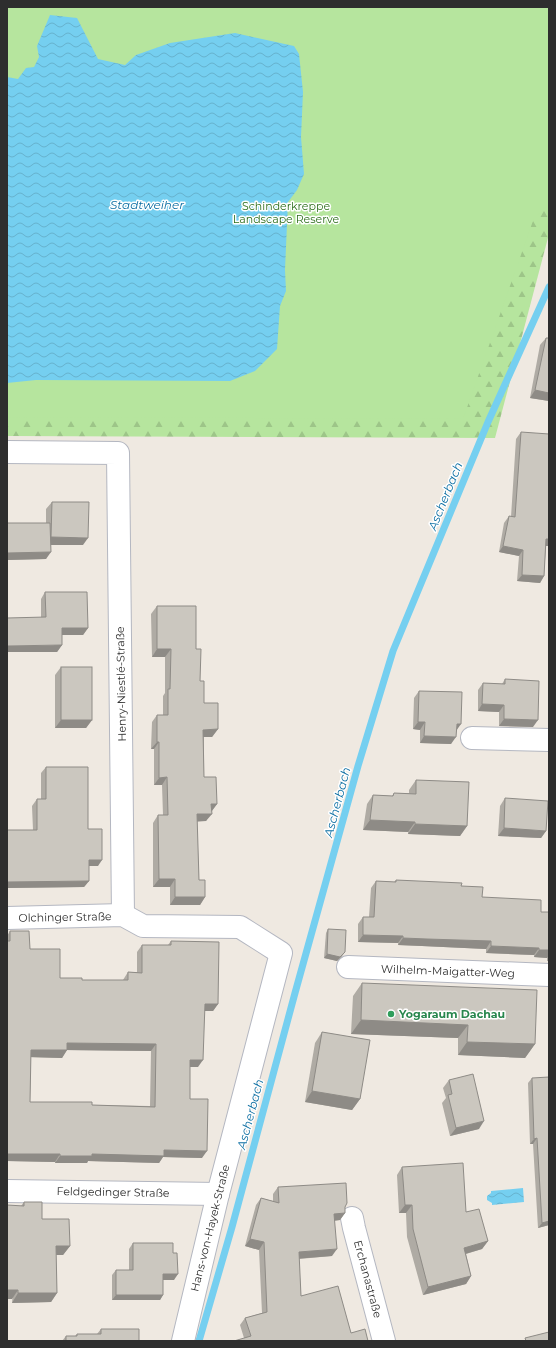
<svg xmlns="http://www.w3.org/2000/svg" width="556" height="1348" viewBox="0 0 556 1348" font-family="Montserrat,sans-serif">
  <style>
    .forest { fill: url(#forest-firs) }
    .park { fill: #b6e59e }
    .water { fill: url(#water-waves) }
    .lines { fill: none; stroke-linecap: round; stroke-linejoin: round }
    .stream { stroke: #75cff0; stroke-width: 7 }
    .street-casing { stroke: #b4b7c1; stroke-width: 24 }
    .street { stroke: #fff; stroke-width: 22 }
    .wall { fill: #afaba4; fill-rule: evenodd }
    .shaded-wall { fill: #8e8b86 }
    .building { fill: #cbc7bf; stroke: #8e8b86; fill-rule: evenodd }
    .leisure-dot { fill: #2e9e5b; stroke: #fff; stroke-width: 1.5 }
    .labels { text-anchor: middle; dominant-baseline: central; stroke-width: 3; stroke-linejoin: round; paint-order: stroke }
    .park-label { font-size: 11px; fill: #2c6e1b; stroke: #fff }
    .street-label { font-size: 11px; fill: #2e2e2e; stroke: #fff }
    .leisure-label { font-size: 11px; font-weight: bold; fill: #27864d; stroke: #fff; text-anchor: start }
    .water-label { font-size: 12px; font-style: italic; fill: #0d6fa3; stroke: #fff }
  </style>
  <defs>
    <pattern id="forest-firs" width="22" height="20" patternUnits="userSpaceOnUse"><rect width="22" height="20" fill="#b6e59e"/><path d="M5 1l3.5 6h-7zM16 11l3.5 6h-7z" fill="#9dc588"/></pattern>
    <pattern id="water-waves" width="16" height="10" patternUnits="userSpaceOnUse"><rect width="16" height="10" fill="#75cff0"/><path d="M0 5q4-4 8 0t8 0" fill="none" stroke="#66b2ce"/></pattern>
  </defs>
  <rect width="100%" height="100%" fill="#efe9e1"/>
  <polygon class="forest" points="549,7 549,234 495,438 7,436 7,383"/>
  <polygon class="park" points="7,7 549,7 549,204 534,218 463,419 7,417"/>
  <g class="water">
    <polygon points="50,15 77,18 98,59 125,65 136,55 170,43 235,33 294,46 299,54 303,92 301,137 304,174 297,190 288,202 285,270 286,291 280,306 277,349 255,371 230,381 36,380 7,383 7,77 18,79 26,68 34,67 39,57 37,46"/>
    <polygon points="523,1188 524,1202 492,1205 492,1203 487,1200 487,1196 491,1193 491,1191"/>
  </g>
  <g class="lines">
    <polyline class="stream" points="199,1341 232,1227 295,993 358,766 393,651 488,422 549,287"/>
    <defs>
      <g id="street">
        <polyline points="7,452 118,453 123,915"/>
        <polyline points="472,738 549,740"/>
        <polyline points="7,918 123,915 143,926 240,927 281,953 218,1194 183,1341"/>
        <polyline points="348,967 549,975"/>
        <polyline points="7,1191 218,1194"/>
        <polyline points="352,1218 354,1228 384,1341"/>
      </g>
    </defs>
    <use href="#street" class="street-casing"/>
    <use href="#street" class="street"/>
  </g>
  <g class="wall">
    <polygon points="546,338 549,401 530,398 540,345"/>
    <polygon points="521,432 549,546 546,546 544,576 540,583 517,581 519,556 499,552 504,523 509,516 511,517 516,439"/>
    <polygon points="52,502 83,545 51,545 46,559 7,560 7,523 46,523 46,509"/>
    <polygon points="45,592 88,628 83,635 62,635 62,645 57,652 41,618 41,599"/>
    <polygon points="157,606 196,649 200,681 204,703 218,729 212,737 204,737 204,777 217,804 212,811 206,821 197,821 199,880 205,897 200,905 170,905 170,887 153,887 153,823 158,815 163,815 162,785 154,785 154,749 151,749 152,722 157,715 163,715 163,696 165,693 165,657 152,657 151,614"/>
    <polygon points="61,667 92,720 86,728 55,728 55,675"/>
    <polygon points="505,679 533,727 499,726 499,712 478,711 478,690 483,683 502,684"/>
    <polygon points="419,691 456,731 451,744 420,743 420,730 413,729 414,698"/>
    <polygon points="46,767 88,829 98,866 89,866 89,881 84,887 7,888 7,830 33,830 32,806 37,799 41,799 41,773"/>
    <polygon points="416,780 467,826 460,836 408,834 408,832 363,830 367,804 373,795 392,796 394,793 409,793 409,790"/>
    <polygon points="505,798 546,831 541,838 498,836 500,806"/>
    <polygon points="396,880 461,886 482,897 541,912 549,912 549,961 547,961 547,958 534,957 534,955 486,953 486,949 422,946 398,945 398,943 358,942 358,924 363,917 369,917 371,888 376,881 394,882"/>
    <polygon points="328,929 342,956 337,961 324,958 326,933"/>
    <path d="M10,931L60,978L82,980H123L128,972H137V952L142,945H168L171,941L218,1004L213,1011H204L198,1067H190V1099L202,1158L163,1157L159,1163L88,1161L87,1163H55V1162L7,1161V936ZM67,1050L151,1051L150,1106L92,1105L30,1102L31,1057L62,1058Z"/>
    <polygon points="362,983 535,1044 525,1058 458,1055 458,1038 351,1034 353,996"/>
    <polygon points="322,1032 360,1099 352,1110 305,1102 315,1043"/>
    <polygon points="532,1078 549,1225 538,1228 533,1144 530,1144 528,1083"/>
    <polygon points="449,1080 479,1129 450,1136 442,1103 446,1098 443,1088"/>
    <polygon points="402,1167 466,1212 488,1241 482,1249 466,1254 471,1276 466,1284 423,1295 407,1237 406,1213 399,1213 397,1175"/>
    <polygon points="278,1187 345,1207 345,1213 340,1220 334,1221 332,1256 299,1259 301,1296 351,1333 368,1341 244,1338 240,1325 245,1318 262,1313 259,1250 245,1246 256,1205 261,1198 273,1201 273,1194"/>
    <polygon points="24,1202 70,1246 63,1255 56,1255 57,1293 51,1302 12,1303 21,1206"/>
    <polygon points="133,1243 174,1280 163,1280 163,1295 160,1300 112,1300 112,1275 116,1270 129,1270 129,1249"/>
    <polygon points="101,1329 139,1341 75,1336 77,1334 97,1334"/>
    <polygon points="66,1336 66,1341 62,1341"/>
  </g>
  <g class="shaded-wall">
    <polygon points="535,390 549,393 549,401 530,398"/>
    <polygon points="51,537 88,538 83,545 46,545"/>
    <polygon points="546,539 549,539 549,546 542,546"/>
    <polygon points="503,546 523,550 519,556 499,552"/>
    <polygon points="51,552 46,559 7,560 7,553"/>
    <polygon points="522,575 544,576 540,583 517,581"/>
    <polygon points="62,628 88,628 83,635 57,635"/>
    <polygon points="62,645 57,652 7,652 7,646"/>
    <polygon points="157,649 171,649 165,657 152,657"/>
    <polygon points="482,704 504,705 499,712 478,711"/>
    <polygon points="504,719 538,720 533,727 499,726"/>
    <polygon points="61,720 92,720 86,728 55,728"/>
    <polygon points="418,722 425,722 420,730 413,729"/>
    <polygon points="457,724 461,724 456,731"/>
    <polygon points="218,729 212,737 198,737 203,730"/>
    <polygon points="424,736 456,737 451,744 420,743"/>
    <polygon points="157,742 159,742 154,749 151,749"/>
    <polygon points="167,777 162,785 154,785 159,778"/>
    <polygon points="211,804 217,804 211,812"/>
    <polygon points="197,814 212,814 206,821 192,822"/>
    <polygon points="370,820 415,822 408,832 363,830"/>
    <polygon points="415,824 467,826 460,836 408,834"/>
    <polygon points="504,828 546,831 541,838 498,836"/>
    <polygon points="89,860 102,860 98,866 84,866"/>
    <polygon points="159,879 175,879 170,887 153,887"/>
    <polygon points="89,881 84,887 7,888 7,882"/>
    <polygon points="175,897 205,897 200,905 170,905"/>
    <polygon points="363,935 403,936 398,943 358,942"/>
    <polygon points="403,938 491,941 486,949 422,946 398,945"/>
    <polygon points="491,946 539,948 534,955 486,953"/>
    <polygon points="539,950 549,950 549,956 547,958 534,957"/>
    <polygon points="345,952 342,956 337,961 324,958 327,954"/>
    <polygon points="205,1004 218,1004 213,1011 200,1011"/>
    <polygon points="361,1020 468,1025 458,1038 351,1034"/>
    <polygon points="467,1042 535,1044 525,1058 458,1055"/>
    <polygon points="67,1043 156,1044 151,1051 62,1050"/>
    <polygon points="31,1050 67,1050 62,1058 26,1057"/>
    <polygon points="190,1060 203,1060 198,1067 185,1067"/>
    <polygon points="312,1091 360,1099 352,1110 305,1102"/>
    <polygon points="484,1121 479,1129 450,1136 456,1128"/>
    <polygon points="537,1138 533,1144 530,1144 534,1139"/>
    <polygon points="164,1150 207,1151 202,1158 163,1157 159,1163 88,1161 87,1163 55,1163 60,1156"/>
    <polygon points="7,1154 60,1154 55,1162 7,1161"/>
    <polygon points="405,1205 412,1205 406,1213 399,1213"/>
    <polygon points="345,1213 340,1220 329,1221 334,1214"/>
    <polygon points="549,1221 549,1225 538,1228 542,1223"/>
    <polygon points="250,1239 264,1242 259,1250 245,1246"/>
    <polygon points="488,1241 482,1249 458,1256 464,1248"/>
    <polygon points="56,1246 70,1246 63,1255 49,1255"/>
    <polygon points="337,1249 332,1256 294,1259 299,1252"/>
    <polygon points="163,1274 178,1274 174,1280 159,1280"/>
    <polygon points="471,1276 466,1284 423,1295 428,1287"/>
    <polygon points="7,1290 18,1290 12,1299 7,1299"/>
    <polygon points="18,1293 57,1293 51,1302 12,1303"/>
    <polygon points="116,1295 163,1295 160,1300 112,1300"/>
  </g>
  <g class="building">
    <polygon points="546,338 549,338 549,393 535,390"/>
    <polygon points="521,432 549,434 549,539 546,539 544,576 522,575 523,550 503,546 509,516 515,517"/>
    <polygon points="52,502 89,502 88,538 51,537"/>
    <polygon points="7,523 50,523 51,552 7,553"/>
    <polygon points="45,592 87,592 88,628 62,628 62,645 7,646 7,618 46,617"/>
    <polygon points="157,606 196,606 196,649 201,649 200,681 204,681 204,703 218,703 218,729 203,730 204,777 216,777 217,804 211,804 212,814 197,814 199,880 205,880 205,897 175,897 175,879 159,879 158,815 168,815 167,777 159,778 159,742 157,742 157,715 168,715 168,689 170,689 171,649 157,649"/>
    <rect x="61" y="667" width="31" height="53"/>
    <polygon points="505,679 539,681 538,720 504,719 504,705 482,704 483,683 505,684"/>
    <polygon points="419,691 462,692 461,724 457,724 456,737 424,736 425,722 418,722"/>
    <polygon points="46,767 88,767 88,829 102,829 102,860 89,860 89,881 7,882 7,830 37,830 37,799 46,799"/>
    <polygon points="416,780 469,782 467,826 415,824 415,822 370,820 373,795 393,796 394,793 416,794"/>
    <polygon points="505,798 548,801 546,831 504,828"/>
    <polygon points="396,880 462,883 461,886 483,887 482,897 541,900 541,912 549,912 549,950 539,950 539,948 491,946 491,941 427,939 403,938 403,936 363,935 363,917 374,917 376,881 396,882"/>
    <polygon points="328,929 346,930 345,952 340,957 327,954"/>
    <path d="M10,931H29L30,949H60V978H82V980H128V972L142,973V945H171V941L219,942L218,1004H205L203,1060H190V1099H208L207,1151L164,1150V1156L92,1154V1156H60V1154H7V941H10ZM67,1043L156,1044L155,1107L92,1105V1102H30L31,1050H67Z"/>
    <polygon points="362,983 537,990 535,1044 467,1042 468,1025 361,1020"/>
    <polygon points="322,1032 370,1040 360,1099 312,1091"/>
    <polygon points="473,1074 484,1121 456,1128 448,1095 452,1094 449,1080"/>
    <polygon points="549,1077 549,1221 542,1223 537,1138 534,1139 532,1078"/>
    <polygon points="463,1163 466,1212 479,1209 488,1241 464,1248 471,1276 428,1287 413,1229 412,1205 405,1205 402,1167"/>
    <polygon points="346,1183 347,1203 345,1207 345,1213 334,1214 337,1249 299,1252 301,1296 338,1286 351,1333 365,1329 368,1341 234,1341 251,1336 245,1318 267,1312 264,1242 250,1239 261,1198 279,1203 278,1187"/>
    <polygon points="24,1202 42,1202 42,1219 69,1219 70,1246 56,1246 57,1293 18,1293 18,1290 7,1290 7,1205 24,1206"/>
    <polygon points="133,1243 173,1243 173,1253 177,1253 178,1274 163,1274 163,1295 116,1295 116,1270 133,1270"/>
    <polygon points="101,1329 139,1329 139,1341 66,1341 66,1336 77,1336 77,1334 101,1334"/>
    <polygon points="549,1332 549,1341 526,1341 525,1338"/>
  </g>
  <circle class="leisure-dot" cx="391" cy="1014" r="4"/>
  <g class="labels">
    <g class="park-label">
      <text x="286" y="206">Schinderkreppe<tspan x="286" dy="13">Landscape Reserve</tspan></text>
    </g>
    <g class="street-label">
      <text transform="translate(121 684) rotate(-91)">Henry-Niestlé-Straße</text>
      <text transform="translate(65 917) rotate(-1)">Olchinger Straße</text>
      <text transform="translate(448 971) rotate(2)">Wilhelm-Maigatter-Weg</text>
      <text transform="translate(113 1192) rotate(1)">Feldgedinger Straße</text>
      <text transform="translate(210 1228) rotate(-76)">Hans-von-Hayek-Straße</text>
      <text transform="translate(368 1279) rotate(75)">Erchanastraße</text>
    </g>
    <g class="leisure-label">
      <text x="399" y="1014">Yogaraum Dachau</text>
    </g>
    <g class="water-label">
      <text x="147" y="204">Stadtweiher</text>
      <text transform="translate(445 496) rotate(-68)">Ascherbach</text>
      <text transform="translate(337 802) rotate(-75)">Ascherbach</text>
      <text transform="translate(250 1114) rotate(-75)">Ascherbach</text>
    </g>
  </g>
  <rect width="556" height="1348" fill="none" stroke="#2e2e2e" stroke-width="16"/>
</svg>
